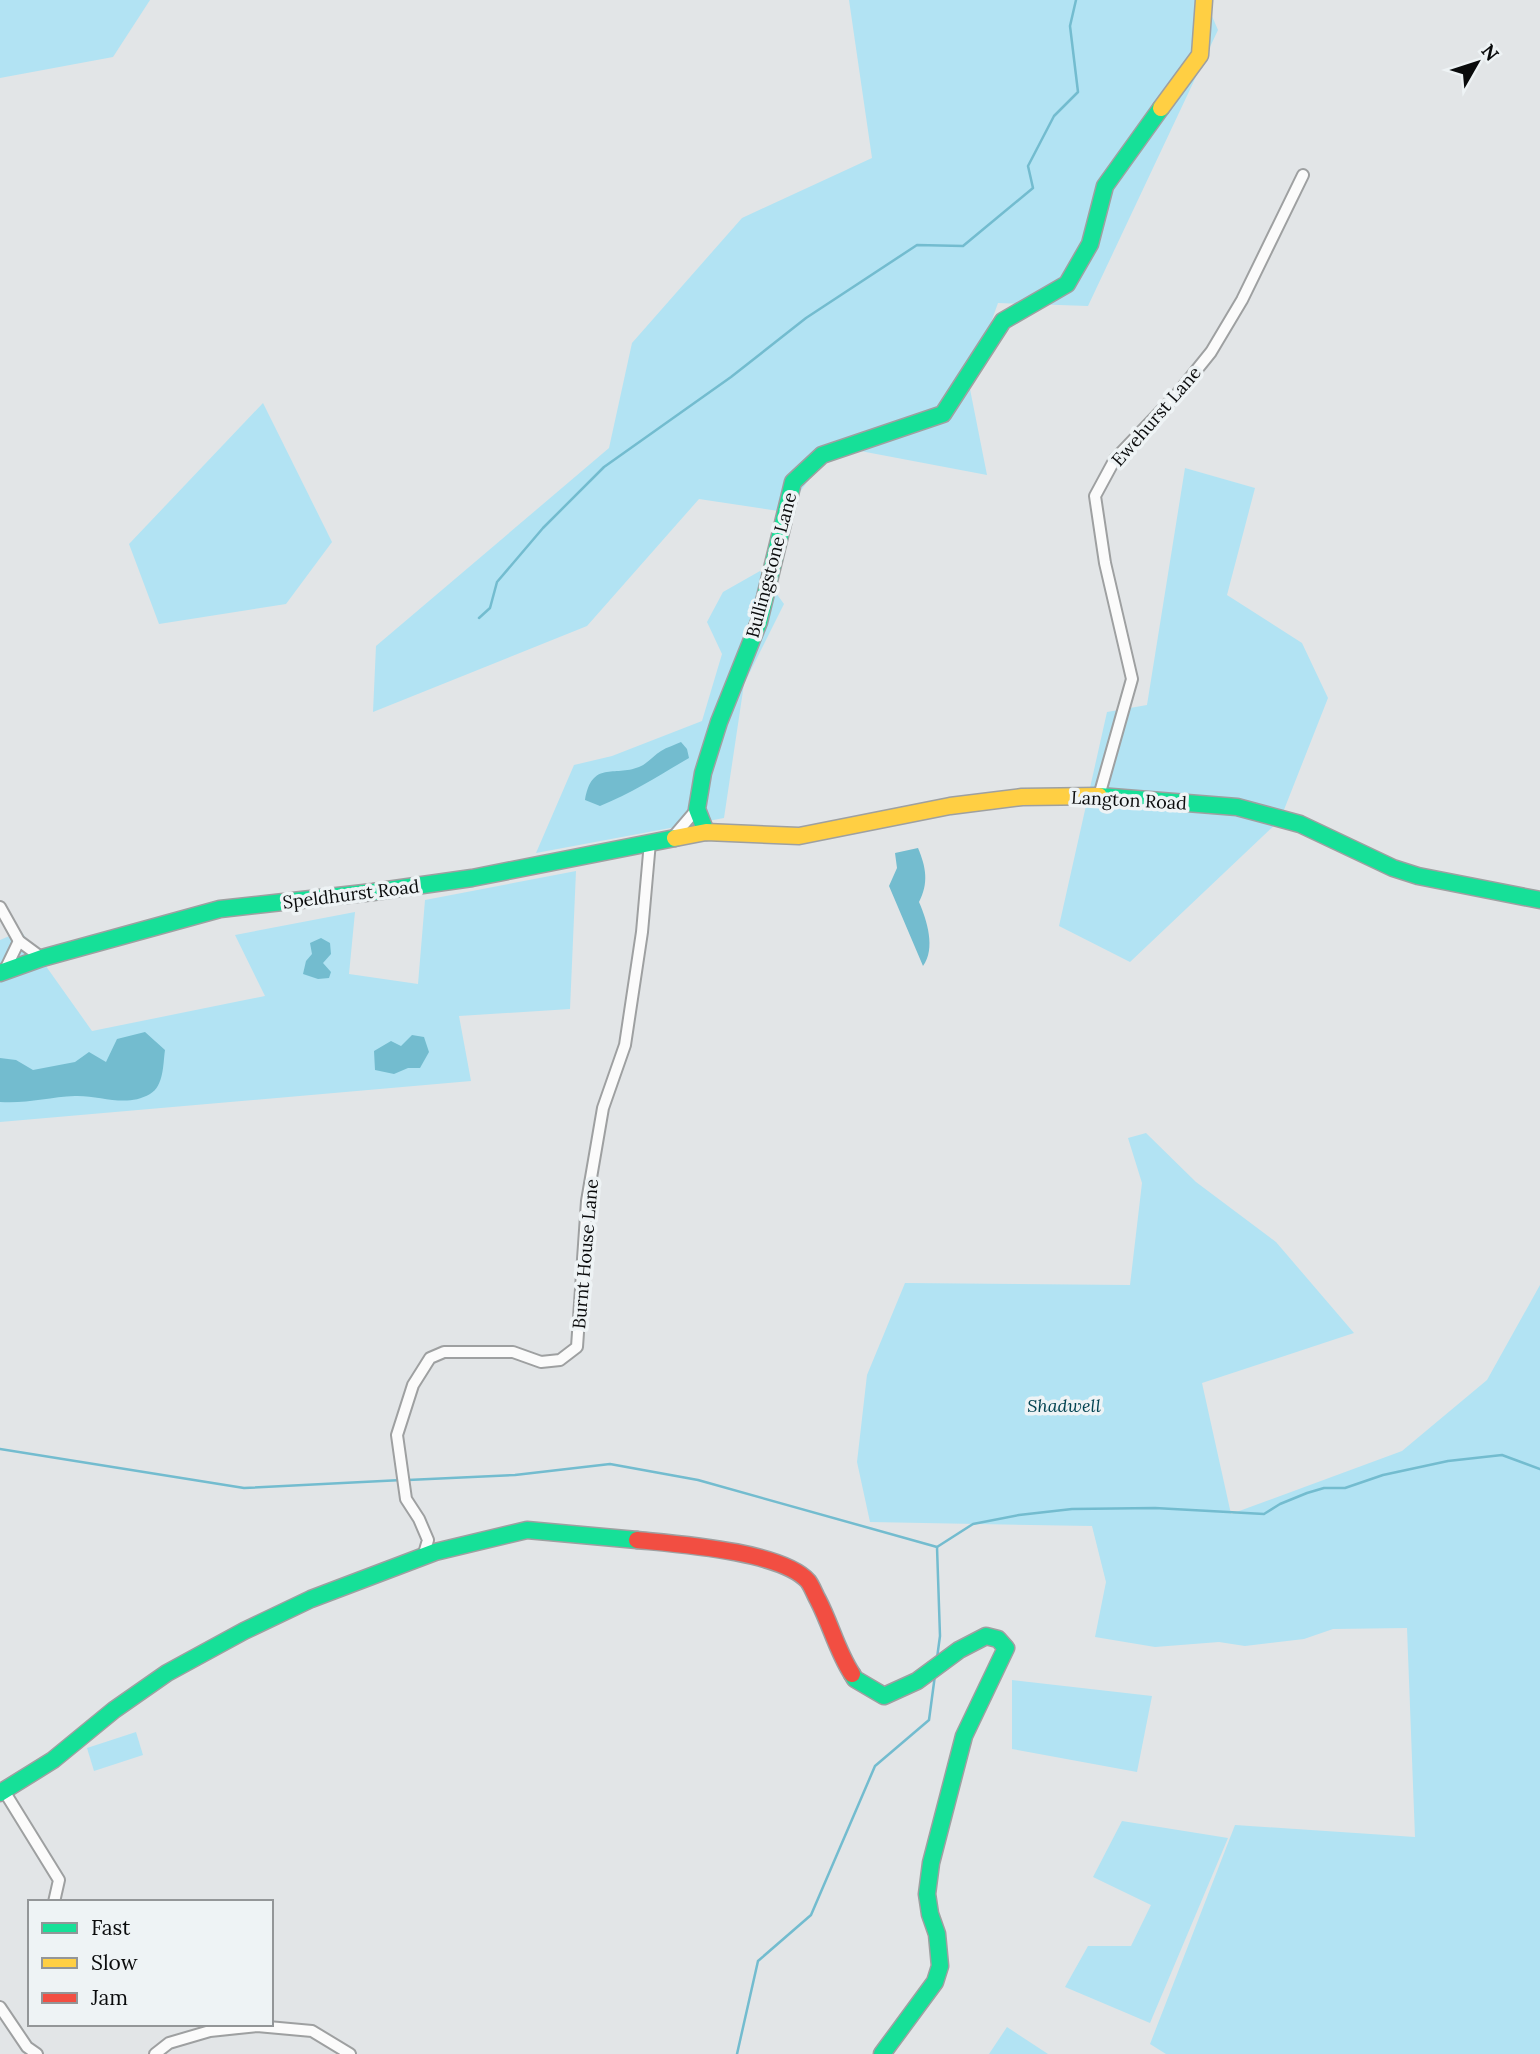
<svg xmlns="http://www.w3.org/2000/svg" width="1540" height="2054" viewBox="0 0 1540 2054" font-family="Lora,serif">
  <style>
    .green { fill: #b2e3f3 }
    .water { fill: #73bccf }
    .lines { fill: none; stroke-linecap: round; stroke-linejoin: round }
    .stream { stroke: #73bccf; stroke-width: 2.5 }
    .street-casing { stroke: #9ea0a1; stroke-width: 14 }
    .fast-casing { stroke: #9ea0a1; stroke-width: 19 }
    .slow-casing { stroke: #9ea0a1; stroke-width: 19 }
    .jam-casing { stroke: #9ea0a1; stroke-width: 19 }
    .street { stroke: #fbfbfb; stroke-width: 10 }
    .fast { stroke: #16e098; stroke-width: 16 }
    .slow { stroke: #ffcf43; stroke-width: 16 }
    .jam { stroke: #f24e42; stroke-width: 16 }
    .labels { text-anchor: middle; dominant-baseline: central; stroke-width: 7; stroke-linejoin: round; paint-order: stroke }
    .street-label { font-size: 18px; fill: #0a0b0c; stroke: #eef3f5 }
    .park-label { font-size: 18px; font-style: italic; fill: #024351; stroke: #eef3f5 }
  </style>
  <rect width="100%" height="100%" fill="#e2e5e7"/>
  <g class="green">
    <polygon points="0,0 150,0 113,57 0,78"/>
    <polygon points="849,0 1205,0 1218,30 1088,306 998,303 969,384 987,475 834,446 785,512 699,499 587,626 373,712 376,646 609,448 632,343 742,218 872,158"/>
    <polygon points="263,403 332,542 286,604 159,624 129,544"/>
    <polygon points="1185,468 1255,488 1227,595 1302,643 1328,698 1280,820 1130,962 1059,926 1107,712 1147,705"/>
    <polygon points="760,571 784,604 744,684 724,818 536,853 574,765 612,756 702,721 722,654 707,622 723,592"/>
    <polygon points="576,871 570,1009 459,1016 471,1081 0,1122 0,940 21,931 92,1031 265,996 235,935 355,912 349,974 418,984 425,900"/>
    <polygon points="1146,1133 1196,1182 1276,1242 1354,1333 1202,1383 1231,1514 1402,1451 1487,1380 1540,1285 1540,2054 1166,2054 1150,2044 1235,1825 1415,1837 1407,1628 1333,1629 1304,1639 1245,1646 1219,1642 1155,1647 1095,1637 1106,1582 1092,1526 870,1522 857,1462 867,1375 905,1283 1130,1285 1142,1183 1128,1138"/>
    <polygon points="1012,1680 1152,1696 1137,1772 1012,1749"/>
    <polygon points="136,1732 143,1755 94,1771 87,1748"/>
    <polygon points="1122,1821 1228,1838 1150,2023 1065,1987 1088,1946 1131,1946 1151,1905 1093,1877"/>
    <polygon points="1007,2027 1048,2054 989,2054"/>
  </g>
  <g class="water">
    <path d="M681,742L687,749L689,758C658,776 634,792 600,806L585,800C592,760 614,777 639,767C647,764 654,755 661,751C667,747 675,745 681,742Z"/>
    <path d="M918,848C926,867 929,883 919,902C927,920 936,949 923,966L889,886L897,868L895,853Z"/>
    <polygon points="321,938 330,943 331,954 323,963 331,972 329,978 318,979 303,974 306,961 312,954 310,943"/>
    <path d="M145,1032L165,1050C163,1064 164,1086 150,1094C126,1108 100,1095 75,1096C49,1097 26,1104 0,1102V1058L16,1060L33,1070L75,1062L89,1052L106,1062L117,1039Z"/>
    <polygon points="412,1035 424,1037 429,1052 420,1068 408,1068 394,1074 375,1070 374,1051 391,1041 401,1046"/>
  </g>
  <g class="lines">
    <g class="stream">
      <polyline points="479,618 490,608 497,582 543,528 604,467 731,377 806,318 917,245 963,246 1033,188 1028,166 1054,116 1078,92 1070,26 1076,0"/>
      <polyline points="0,1449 244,1488 402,1480"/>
      <polyline points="408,1480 515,1475 610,1464 698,1480 937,1547 940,1636 937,1658"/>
      <polyline points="937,1547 973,1524 1019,1515 1072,1509 1155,1508 1264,1514 1280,1504 1307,1493 1324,1488 1345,1488 1383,1475 1448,1461 1502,1455 1540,1469"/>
      <polyline points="737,2054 758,1961 811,1915 875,1766 929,1720 935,1675"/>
    </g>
    <defs>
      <g id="street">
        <polyline points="1099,796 1132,679 1105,563 1095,496 1115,459 1178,393 1211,352 1242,300 1303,175"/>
        <polyline points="673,837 697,809"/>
        <polyline points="0,907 19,941 42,958"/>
        <polyline points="4,972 19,941"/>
        <polyline points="423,1557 428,1540 419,1519 406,1499 397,1435 413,1385 430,1358 444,1352 513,1352 541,1362 560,1360 577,1347 587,1201 603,1108 625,1045 642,932 650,842"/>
        <polyline points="4,1791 59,1880 54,1902"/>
        <polyline points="0,2007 27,2047 37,2054"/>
        <polyline points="155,2054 169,2043 210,2031 257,2026 312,2031 350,2054"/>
      </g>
      <g id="fast">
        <polyline points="1099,796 1237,807 1300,824 1393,868 1418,876 1540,900"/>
        <polyline points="706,832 697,809 703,773 719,722 759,622 793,482 822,455 943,414 1003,321 1067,284 1090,244 1105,186 1161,108"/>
        <polyline points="0,973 42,958 220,909 373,892 472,878 675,838"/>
        <polyline points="852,1674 855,1679 884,1696 917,1681 959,1650 986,1636 998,1639 1006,1648 964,1736 931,1863 927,1894 930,1914 937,1934 940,1966 935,1982 882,2054"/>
        <polyline points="0,1793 53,1760 114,1710 167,1673 244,1631 311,1599 435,1552 527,1530 637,1540"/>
      </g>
      <g id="slow">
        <polyline points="1161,108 1200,55 1204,0"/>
        <polyline points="675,838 706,832 799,836 950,806 1022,797 1099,796"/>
      </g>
      <path id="jam" d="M637,1540C677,1544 781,1551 808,1581C812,1586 815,1595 818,1600C831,1625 837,1651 852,1674"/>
    </defs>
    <use href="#street" class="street-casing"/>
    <use href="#fast" class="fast-casing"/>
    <use href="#slow" class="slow-casing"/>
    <use href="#jam" class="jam-casing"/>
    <use href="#street" class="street"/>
    <use href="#fast" class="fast"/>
    <use href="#slow" class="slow"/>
    <use href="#jam" class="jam"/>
  </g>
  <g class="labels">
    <g class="street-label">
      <text transform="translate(1156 416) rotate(-49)">Ewehurst Lane</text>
      <text transform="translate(771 565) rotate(-75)">Bullingstone Lane</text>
      <text transform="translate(1129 800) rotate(3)">Langton Road</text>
      <text transform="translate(351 894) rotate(-7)">Speldhurst Road</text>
      <text transform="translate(585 1254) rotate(-85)">Burnt House Lane</text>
    </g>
    <g class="park-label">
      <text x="1064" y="1405">Shadwell</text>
    </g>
  </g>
  <rect x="28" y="1900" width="245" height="126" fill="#eef3f5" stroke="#939698" stroke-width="2"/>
  <rect x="42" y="1923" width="35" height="10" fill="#16e098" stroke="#939698" stroke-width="2"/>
  <text x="91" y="1935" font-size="21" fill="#0a0b0c">Fast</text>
  <rect x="42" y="1958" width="35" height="10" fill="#ffcf43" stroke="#939698" stroke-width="2"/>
  <text x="91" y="1970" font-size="21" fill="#0a0b0c">Slow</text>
  <rect x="42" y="1993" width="35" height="10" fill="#f24e42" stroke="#939698" stroke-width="2"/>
  <text x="91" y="2005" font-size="21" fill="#0a0b0c">Jam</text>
  <g transform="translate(1477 63) rotate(51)" stroke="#eef3f5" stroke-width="5" paint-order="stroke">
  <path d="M0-5L12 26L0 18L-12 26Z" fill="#0a0b0c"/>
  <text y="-10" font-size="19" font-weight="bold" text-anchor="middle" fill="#0a0b0c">N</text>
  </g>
</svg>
